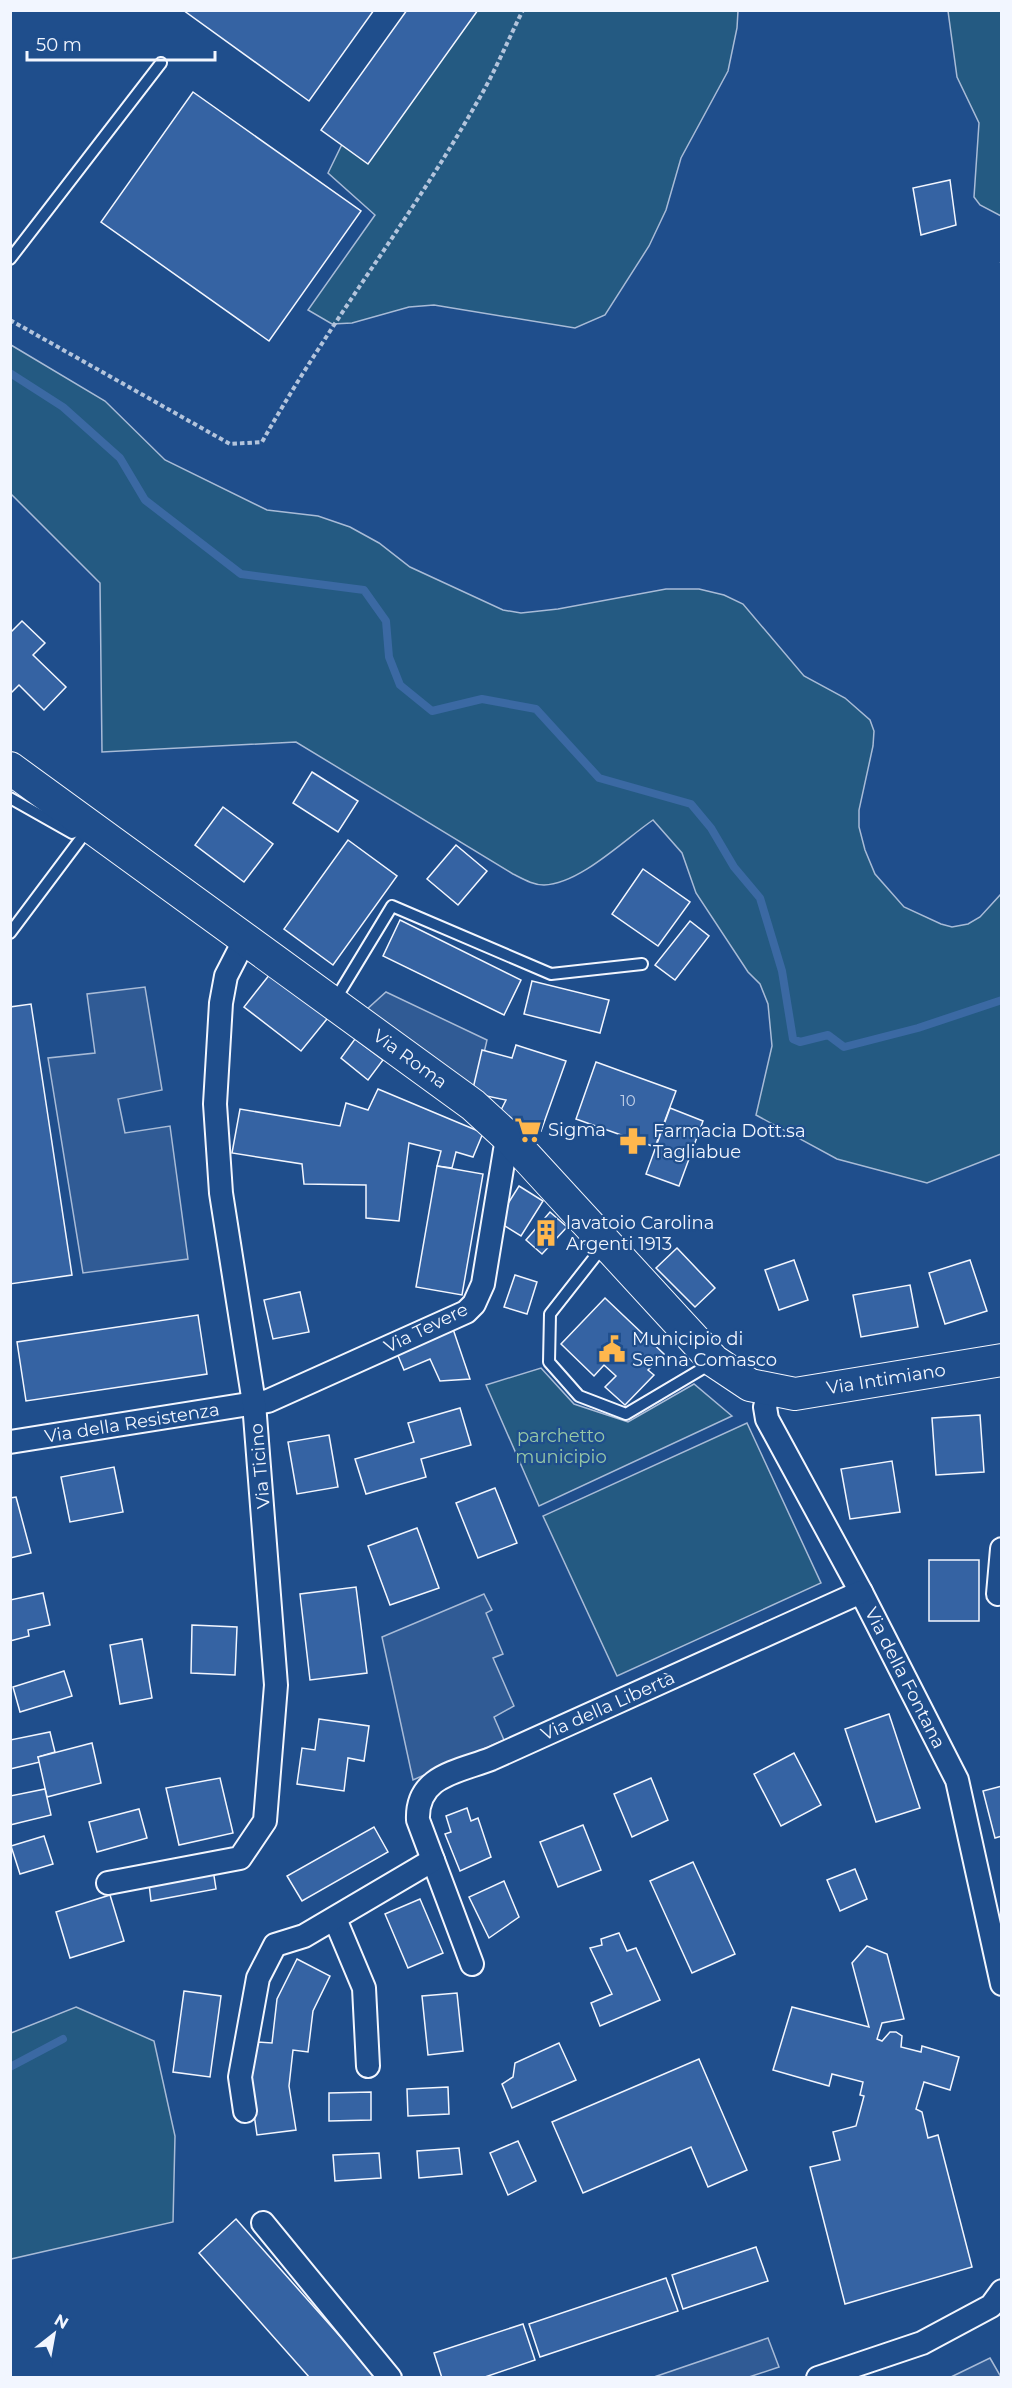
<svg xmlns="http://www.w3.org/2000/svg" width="1012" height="2388" viewBox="0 0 1012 2388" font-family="Montserrat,sans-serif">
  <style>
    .green { fill: #245a82; stroke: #a8bbd7; stroke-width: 1.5 }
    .parking { fill: #305b95; stroke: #a8bbd7; stroke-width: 1.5 }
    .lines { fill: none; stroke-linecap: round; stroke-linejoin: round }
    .stream { stroke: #3b69a3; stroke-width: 8 }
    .building { fill: #3563a3; stroke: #f2f6ff; stroke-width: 1.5 }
    .lane-casing { stroke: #f2f6ff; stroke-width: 14 }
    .street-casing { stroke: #f2f6ff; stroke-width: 26 }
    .secondary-casing { stroke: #f2f6ff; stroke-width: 34 }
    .path { stroke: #b3c4dc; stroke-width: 4; stroke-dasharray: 4.5 3; stroke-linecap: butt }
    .lane { stroke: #1f4e8c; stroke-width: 10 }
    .street { stroke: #1f4e8c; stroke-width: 22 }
    .secondary { stroke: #1f4e8c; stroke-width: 32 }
    .labels { text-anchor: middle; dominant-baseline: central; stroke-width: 4.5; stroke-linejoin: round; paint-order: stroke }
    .number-label { font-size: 15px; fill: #c3d1e8 }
    .street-label { font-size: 18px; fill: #f2f6ff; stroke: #1f4e8c }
    .poi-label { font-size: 18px; fill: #f2f6ff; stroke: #1f4e8c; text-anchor: start }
    .park-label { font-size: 18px; fill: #97c8a6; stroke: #1f4e8c }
  </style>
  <rect width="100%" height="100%" fill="#1f4e8c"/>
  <g class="green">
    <polygon points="407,11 738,11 737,28 728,71 681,158 666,210 649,246 605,315 575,328 434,305 409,307 352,323 332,324 308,310 375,215 328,173"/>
    <polygon points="948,11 1001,11 1001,216 980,205 974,197 979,123 957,77"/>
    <path d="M11,345L105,401L165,460L267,510L318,516L350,527L379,543L410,567L503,610L521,613L558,609L666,589H699L724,595L743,604L804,676L845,698L870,720L874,731L873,746L859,810V827L865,850L875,874L904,907L941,924L952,927L968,924L980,917L1001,894V1154L927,1183L837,1159L756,1115L772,1046L768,1004L760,984L748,972L696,893L682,853L653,820C625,839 580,884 544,885C533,885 523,879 513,874L296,742L102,752L100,583L11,494Z"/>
    <polygon points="541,1368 574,1404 628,1422 694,1384 732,1416 539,1506 486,1385"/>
    <polygon points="747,1423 821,1583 617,1676 543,1516"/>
    <polygon points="76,2007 154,2041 175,2136 173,2222 11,2259 11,2033"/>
  </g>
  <g class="parking">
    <polygon points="145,987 162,1090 118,1099 125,1133 170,1126 188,1259 83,1273 48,1058 95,1053 87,994"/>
    <polygon points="386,992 487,1040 475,1092 365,1011"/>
    <polygon points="484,1594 492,1610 486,1613 503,1654 493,1658 514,1706 494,1717 504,1740 413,1780 382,1637"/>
    <polygon points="768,2338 779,2367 749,2377 654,2377"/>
    <polygon points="990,2358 1001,2377 951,2377"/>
  </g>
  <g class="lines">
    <g class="stream">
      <polyline points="10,373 63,407 120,458 145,500 241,574 364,590 386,621 389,657 400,685 432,711 482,699 536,709 599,778 691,804 711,828 734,867 760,898 782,971 793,1039 800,1042 828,1035 844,1047 918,1028 1002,1000"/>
      <polyline points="10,2067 63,2039"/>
    </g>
  </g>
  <g class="building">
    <polygon points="183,10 374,10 309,101"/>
    <polygon points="407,10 478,10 368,164 321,130"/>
    <polygon points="193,92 361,211 269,341 101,222"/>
    <polygon points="950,180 956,225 921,235 913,188"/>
    <polygon points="22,621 45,643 33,655 66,687 44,710 19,685 10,694 10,633"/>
    <polygon points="312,772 358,801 338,832 293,803"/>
    <polygon points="223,807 273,844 244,882 195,845"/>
    <polygon points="348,840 397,876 333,965 284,929"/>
    <polygon points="456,845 487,871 458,905 427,879"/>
    <polygon points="643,869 690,902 658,946 612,914"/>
    <polygon points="400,920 521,980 504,1015 383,956"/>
    <polygon points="690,921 709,936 675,980 655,965"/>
    <polygon points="274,969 331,1014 301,1051 244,1007"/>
    <polygon points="532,981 609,1000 600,1033 524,1014"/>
    <polygon points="31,1004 72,1275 10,1284 10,1007"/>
    <polygon points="355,1039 383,1060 368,1080 341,1058"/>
    <polygon points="516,1045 566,1061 541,1131 498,1116 506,1100 472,1093 482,1050 512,1058"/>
    <polygon points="596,1062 676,1091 655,1147 576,1119"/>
    <polygon points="378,1089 483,1133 473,1157 456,1152 452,1168 437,1166 441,1151 409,1143 399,1221 366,1218 366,1185 304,1184 302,1164 232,1153 240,1109 340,1126 346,1103 368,1110"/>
    <polygon points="670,1108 703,1121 679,1186 646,1174"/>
    <polygon points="437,1166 483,1174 462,1295 416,1287"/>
    <polygon points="519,1186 543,1201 521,1236 497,1221"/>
    <polygon points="550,1212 567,1227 542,1254 526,1240"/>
    <polygon points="677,1248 715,1288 695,1307 656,1268"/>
    <polygon points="794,1260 808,1300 779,1310 765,1270"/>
    <polygon points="970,1260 987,1311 945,1324 929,1273"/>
    <polygon points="515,1275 537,1282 527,1314 504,1307"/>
    <polygon points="910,1285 918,1327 861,1337 853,1295"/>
    <polygon points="300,1292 309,1332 273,1339 264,1300"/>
    <polygon points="605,1298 664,1354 648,1370 654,1375 625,1405 605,1387 616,1376 604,1365 594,1376 561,1344"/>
    <polygon points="198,1315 207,1374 26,1401 17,1342"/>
    <polygon points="452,1326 470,1379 440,1381 430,1359 404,1370 396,1351"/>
    <polygon points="460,1408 471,1445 421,1459 426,1477 366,1494 355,1459 414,1442 408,1423"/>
    <polygon points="980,1415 984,1472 936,1475 932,1418"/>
    <polygon points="329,1435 338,1487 297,1494 288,1442"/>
    <polygon points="892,1461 900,1512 850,1519 841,1469"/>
    <polygon points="114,1467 123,1512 70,1522 61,1477"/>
    <polygon points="495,1488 517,1543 478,1558 456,1503"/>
    <polygon points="16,1497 31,1553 10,1558 10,1498"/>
    <polygon points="417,1528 439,1588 390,1605 368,1546"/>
    <rect x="929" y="1560" width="50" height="61"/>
    <polygon points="356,1587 367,1673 310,1680 300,1594"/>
    <polygon points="43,1593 50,1625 28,1630 29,1636 10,1641 10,1600"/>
    <polygon points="192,1625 237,1627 235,1675 191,1673"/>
    <polygon points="142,1639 152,1698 120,1704 110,1645"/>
    <polygon points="64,1671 72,1696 20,1712 13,1687"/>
    <polygon points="889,1714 920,1808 876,1822 845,1729"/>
    <polygon points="319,1719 369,1726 364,1761 348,1758 344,1791 297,1784 302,1748 315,1750"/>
    <polygon points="50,1732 55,1752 38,1757 40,1762 10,1769 10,1740"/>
    <polygon points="92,1743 101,1783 47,1797 38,1757"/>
    <polygon points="794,1753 821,1805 781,1826 754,1774"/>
    <polygon points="220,1778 233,1833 179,1845 166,1788"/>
    <polygon points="651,1778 668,1820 632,1837 614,1794"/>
    <polygon points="1002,1786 1002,1836 995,1838 983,1791"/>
    <polygon points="45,1789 51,1815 10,1825 10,1796"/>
    <polygon points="467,1808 471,1821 478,1818 491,1857 460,1871 445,1834 451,1832 446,1816"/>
    <polygon points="139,1809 147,1838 97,1852 89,1822"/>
    <polygon points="583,1825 601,1870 558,1887 540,1842"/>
    <polygon points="374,1827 388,1852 302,1901 287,1876"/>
    <polygon points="44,1836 53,1864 20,1874 11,1846"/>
    <polygon points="693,1862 735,1954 692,1973 650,1881"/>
    <polygon points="212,1863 216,1889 151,1901 148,1875"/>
    <polygon points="855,1869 867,1899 840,1911 827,1880"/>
    <polygon points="504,1881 519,1917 489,1938 469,1897"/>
    <polygon points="110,1895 124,1941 70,1958 56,1912"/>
    <polygon points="420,1899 443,1953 408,1968 385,1914"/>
    <polygon points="619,1933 627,1951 636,1948 660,2000 600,2026 591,2003 612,1994 590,1948 602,1945 601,1939"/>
    <polygon points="867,1946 887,1954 904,2019 882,2023 877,2039 882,2041 890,2032 896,2032 902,2036 901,2047 921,2052 922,2046 959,2057 950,2090 924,2082 916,2109 922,2112 928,2138 938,2135 972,2267 845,2304 810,2167 840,2160 833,2132 856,2126 864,2096 860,2095 863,2082 832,2074 829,2086 773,2070 792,2007 869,2027 852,1963"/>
    <polygon points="297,1959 330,1976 313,2011 308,2052 293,2050 289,2086 296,2130 257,2135 250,2086 258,2042 272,2043 277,1999"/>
    <polygon points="184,1991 221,1996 210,2077 173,2072"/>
    <polygon points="457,1993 463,2051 428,2055 422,1996"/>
    <polygon points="559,2043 576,2080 512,2108 502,2084 513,2077 515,2063"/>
    <polygon points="699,2059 747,2170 708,2187 691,2147 583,2193 552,2122"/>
    <polygon points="448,2087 449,2114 408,2116 407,2089"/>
    <polygon points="371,2092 371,2120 329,2121 329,2093"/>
    <polygon points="518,2141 536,2181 508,2195 490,2153"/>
    <polygon points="459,2148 462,2174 419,2178 417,2151"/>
    <polygon points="379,2153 381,2178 335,2181 333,2155"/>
    <polygon points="236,2219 377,2378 310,2378 199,2253"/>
    <polygon points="756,2247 768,2281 683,2309 672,2275"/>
    <polygon points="666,2278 678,2311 540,2357 529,2324"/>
    <polygon points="523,2324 535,2360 482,2378 442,2378 434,2353"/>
  </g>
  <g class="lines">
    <defs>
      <g id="lane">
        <polyline points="10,259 161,63"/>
        <polyline points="10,798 72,833 84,828"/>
        <polyline points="10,933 88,829"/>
        <polyline points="335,1000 392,906 551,974 642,964"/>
        <polyline points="605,1244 550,1314 549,1362 579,1396 626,1414 712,1363"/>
      </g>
      <g id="street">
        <polyline points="770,1390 765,1407 767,1419 861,1592 957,1780 1002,1984"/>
        <polyline points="10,1442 268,1401 466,1312 474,1304 483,1284 505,1150 511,1140"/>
        <polyline points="998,1594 1002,1549"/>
        <polyline points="108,1883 240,1858 265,1821 276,1685 254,1403 221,1193 215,1104 221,1003 226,976 245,939"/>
        <polyline points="335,1919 364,1988 368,2066"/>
        <path d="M472,1964L418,1820C416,1776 457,1772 491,1759L861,1592"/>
        <polyline points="245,2111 240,2077 258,1978 275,1945 304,1936 433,1860"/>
        <polyline points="263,2223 390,2378"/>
        <polyline points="818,2378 922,2343 991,2306 1002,2291"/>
      </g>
      <polyline id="secondary" points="10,768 473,1105 511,1140 714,1361 750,1385 795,1394 1002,1360"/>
    </defs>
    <use href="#lane" class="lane-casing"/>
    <use href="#street" class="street-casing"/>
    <use href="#secondary" class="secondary-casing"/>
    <g class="path">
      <polyline points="1001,261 1002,262"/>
      <path d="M10,320L230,444L262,442C327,326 410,220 476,104C494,74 507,42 523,10"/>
    </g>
    <use href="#lane" class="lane"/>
    <use href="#street" class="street"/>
    <use href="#secondary" class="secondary"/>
  </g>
  <defs>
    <symbol id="supermarket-bare" viewBox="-9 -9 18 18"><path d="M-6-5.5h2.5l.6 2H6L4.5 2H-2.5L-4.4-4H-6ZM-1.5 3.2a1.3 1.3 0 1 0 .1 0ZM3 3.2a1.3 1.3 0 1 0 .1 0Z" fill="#ffb74d" stroke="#1f4e8c" stroke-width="2.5" paint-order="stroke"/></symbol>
    <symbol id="pharmacy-bare" viewBox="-9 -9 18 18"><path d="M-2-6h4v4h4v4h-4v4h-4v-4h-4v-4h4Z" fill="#ffb74d" stroke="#1f4e8c" stroke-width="2.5" paint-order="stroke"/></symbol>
    <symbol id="building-bare" viewBox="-9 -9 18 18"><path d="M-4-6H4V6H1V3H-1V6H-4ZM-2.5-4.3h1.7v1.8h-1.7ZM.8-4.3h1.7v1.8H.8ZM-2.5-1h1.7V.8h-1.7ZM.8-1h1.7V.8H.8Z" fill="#ffb74d" stroke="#1f4e8c" stroke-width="2.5" paint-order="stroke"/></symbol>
    <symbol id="civic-bare" viewBox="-9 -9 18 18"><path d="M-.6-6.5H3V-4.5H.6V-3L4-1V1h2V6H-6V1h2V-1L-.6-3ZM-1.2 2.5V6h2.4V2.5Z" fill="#ffb74d" stroke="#1f4e8c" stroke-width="2.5" paint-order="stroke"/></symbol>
  </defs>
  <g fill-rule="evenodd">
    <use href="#supermarket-bare" x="509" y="1111" width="38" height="38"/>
    <use href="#pharmacy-bare" x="614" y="1122" width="38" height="38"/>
    <use href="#building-bare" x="527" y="1214" width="38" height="38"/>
    <use href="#civic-bare" x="593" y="1330" width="38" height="38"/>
  </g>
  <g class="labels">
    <g class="number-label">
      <text x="628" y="1100">10</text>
    </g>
    <g class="street-label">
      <text transform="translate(410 1059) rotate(36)">Via Roma</text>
      <text transform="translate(426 1328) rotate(-26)">Via Tevere</text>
      <text transform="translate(886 1379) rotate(-9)">Via Intimiano</text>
      <text transform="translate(132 1423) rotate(-9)">Via della Resistenza</text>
      <text transform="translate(260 1466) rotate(-95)">Via Ticino</text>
      <text transform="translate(905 1678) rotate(63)">Via della Fontana</text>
      <text transform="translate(608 1706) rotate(-24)">Via della Libertà</text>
    </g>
    <g class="poi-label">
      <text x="548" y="1130">Sigma</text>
      <text x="653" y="1131">Farmacia Dott.sa<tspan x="653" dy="21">Tagliabue</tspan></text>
      <text x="566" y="1223">lavatoio Carolina<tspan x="566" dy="21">Argenti 1913</tspan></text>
      <text x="632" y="1339">Municipio di<tspan x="632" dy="21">Senna Comasco</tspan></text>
    </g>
    <g class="park-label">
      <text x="561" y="1436">parchetto<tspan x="561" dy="21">municipio</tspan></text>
    </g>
  </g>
  <rect width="1012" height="2388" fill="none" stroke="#f2f6ff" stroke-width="24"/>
  <g transform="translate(54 2334) rotate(31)" stroke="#1f4e8c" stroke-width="4.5" paint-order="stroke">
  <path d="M0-4.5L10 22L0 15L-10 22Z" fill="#f2f6ff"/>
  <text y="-9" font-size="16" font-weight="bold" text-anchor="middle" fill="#f2f6ff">N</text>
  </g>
  <path d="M27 51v9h188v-9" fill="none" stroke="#f2f6ff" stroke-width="3"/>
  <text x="36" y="51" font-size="18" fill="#f2f6ff" stroke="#1f4e8c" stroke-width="4.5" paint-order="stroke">50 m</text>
</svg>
